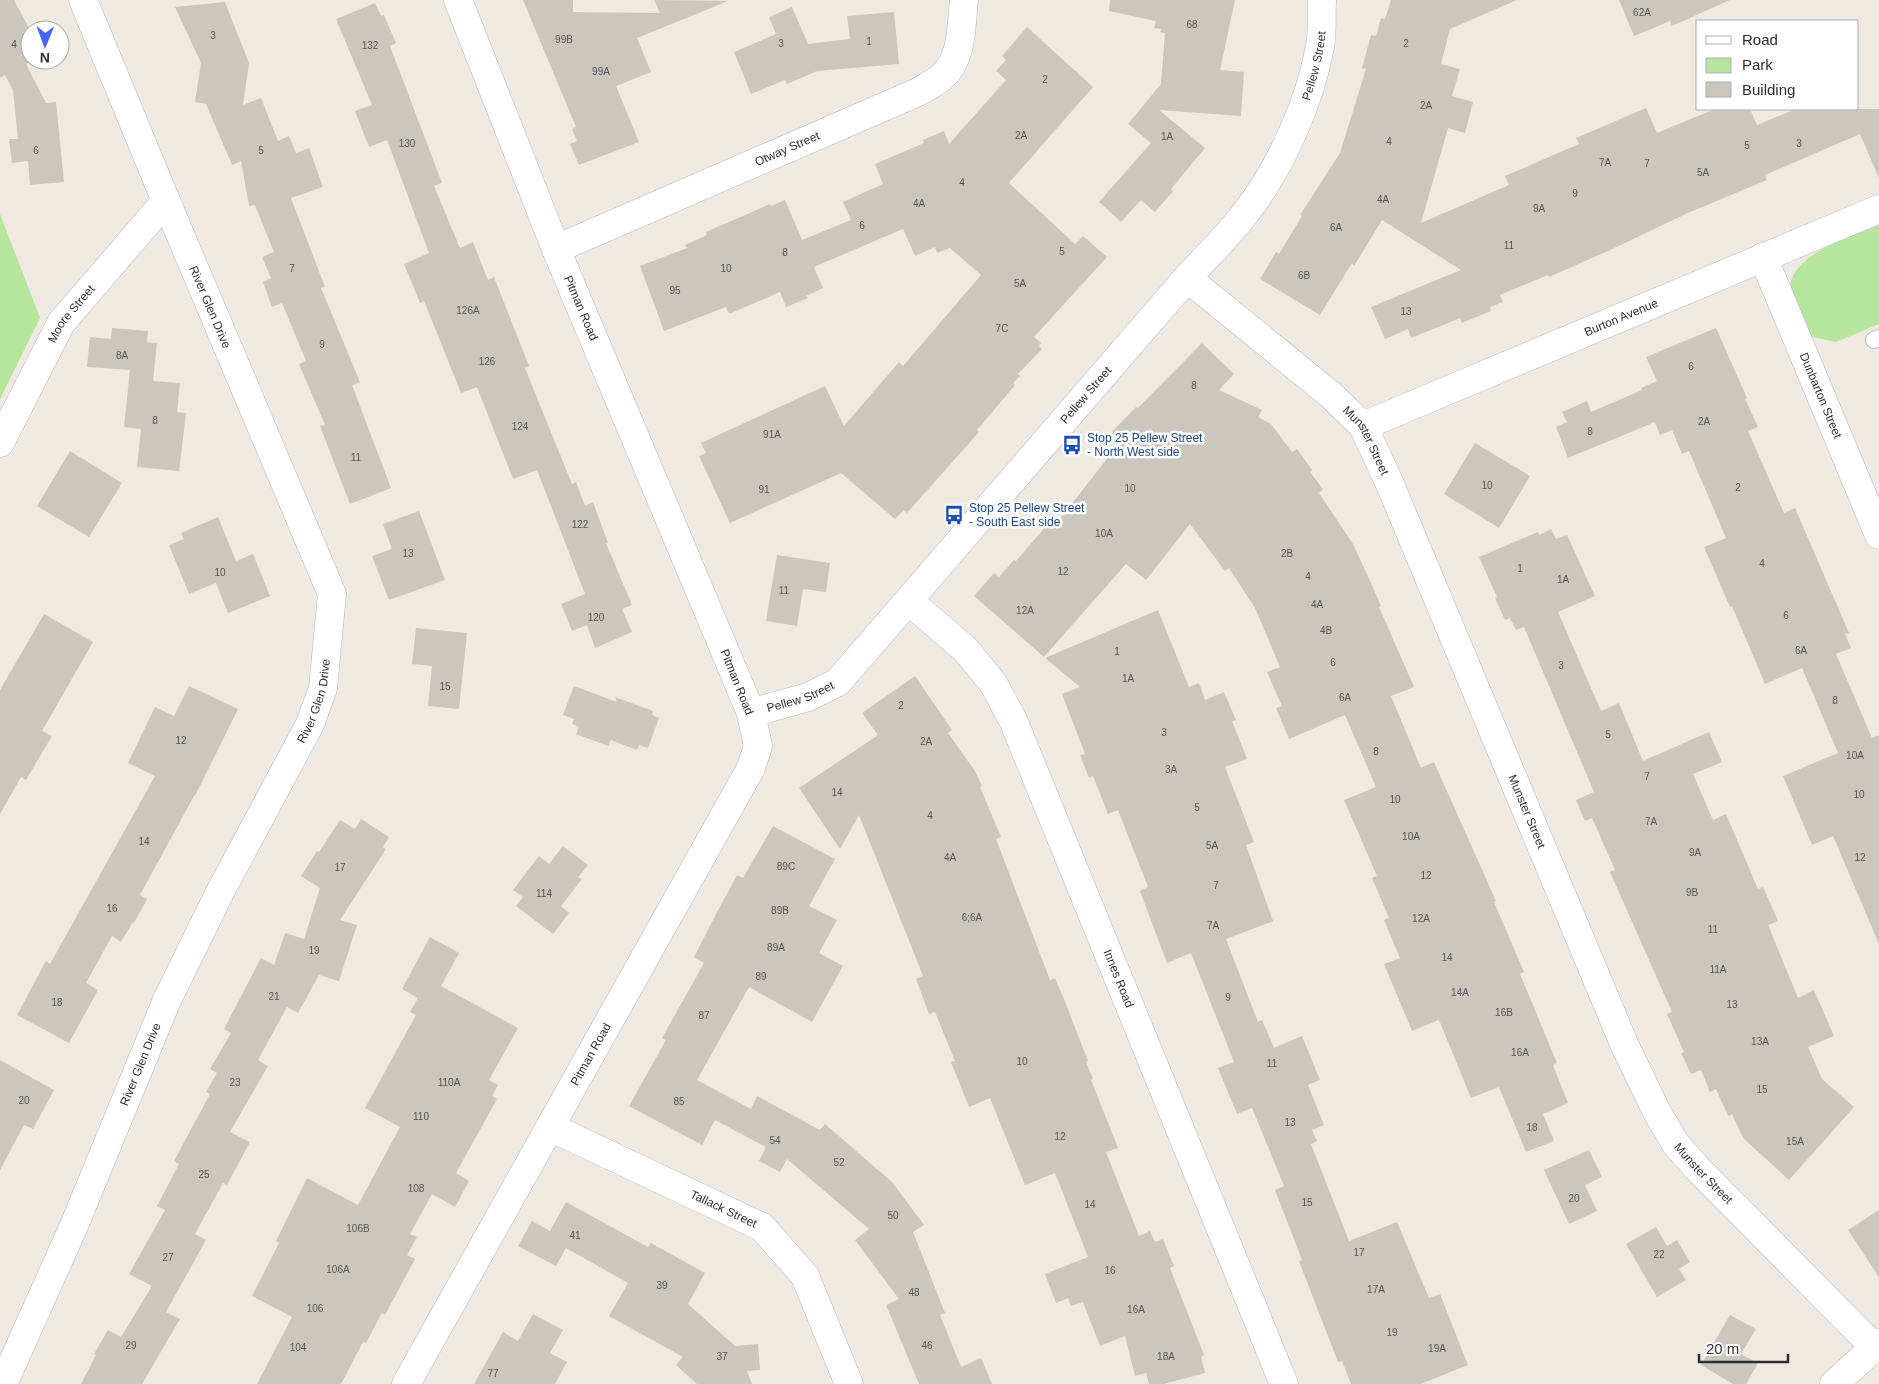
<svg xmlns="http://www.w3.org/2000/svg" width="1879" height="1384" viewBox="0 0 1879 1384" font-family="Arial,sans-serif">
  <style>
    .green { fill: #b6e59e }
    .building { fill: #cbc7bf }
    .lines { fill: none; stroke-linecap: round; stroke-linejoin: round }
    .service-casing { stroke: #b4b7c1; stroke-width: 18 }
    .minor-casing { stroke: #b4b7c1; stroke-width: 29 }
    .service { stroke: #fff; stroke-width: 16 }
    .minor { stroke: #fff; stroke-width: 28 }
    .labels { text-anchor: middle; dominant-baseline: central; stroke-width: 5; stroke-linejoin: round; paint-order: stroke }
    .number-label { font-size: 10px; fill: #555452 }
    .street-label { font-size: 12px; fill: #2e2e2e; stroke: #fff }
    .transit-label { font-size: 12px; fill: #164399; stroke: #fff; text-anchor: start }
  </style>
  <rect width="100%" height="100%" fill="#efe9e1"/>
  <g class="green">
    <polygon points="0,214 40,318 0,399"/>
    <path d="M1879,225V324L1836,342L1808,336C1803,324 1795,311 1791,297C1780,257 1852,236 1879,225Z"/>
  </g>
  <g class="building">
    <polygon points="0,0 14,0 30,30 30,60 33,60 26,64 46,103 56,102 64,182 30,185 28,161 12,163 9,139 18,139 13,90 5,75 0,78"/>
    <polygon points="523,0 573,0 573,12 660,13 654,0 728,1 637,38 651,72 616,86 639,142 579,165 570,144 577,141 572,129 576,127"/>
    <polygon points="1110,0 1235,0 1220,70 1244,72 1241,116 1159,110 1205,148 1171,189 1173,191 1155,212 1141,200 1121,222 1099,202 1151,143 1128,124 1161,84 1165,33 1160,32 1161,29 1154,28 1156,21 1109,11"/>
    <polygon points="1391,0 1517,0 1450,29 1441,64 1460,69 1452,96 1473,102 1465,133 1448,128 1421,223 1509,185 1505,176 1579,144 1576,138 1646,108 1657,133 1715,109 1750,109 1757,125 1796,109 1879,109 1879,178 1860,134 1765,175 1767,180 1690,212 1608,251 1549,277 1548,275 1500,295 1503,302 1490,307 1491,311 1462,323 1460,318 1411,338 1408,329 1385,339 1371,307 1461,270 1382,220 1354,266 1352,263 1320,315 1260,279 1276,252 1279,254 1302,216 1300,215 1340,153 1366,69 1362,68 1371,35 1376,36 1381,18 1385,19"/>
    <polygon points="1619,0 1730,0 1672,26 1670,21 1634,36"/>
    <polygon points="225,2 249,63 243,105 261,98 278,141 289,136 296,153 309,148 323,187 291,198 325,287 321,288 360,382 352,385 391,488 350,504 320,426 325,425 299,364 306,361 282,303 272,307 263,282 271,278 262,257 274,252 255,205 249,206 241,161 232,165 206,104 195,102 201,63 175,7"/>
    <polygon points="375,3 381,16 384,15 396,43 390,46 442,183 434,186 460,248 473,242 488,280 494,277 529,366 525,368 572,484 576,482 585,506 593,502 608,543 606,543 632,605 622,609 632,632 595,648 587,625 572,631 561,604 585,594 537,470 513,479 477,387 461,393 424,301 420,303 404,264 429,253 387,140 369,147 355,111 372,105 336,19"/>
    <polygon points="792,7 808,44 850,39 847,16 894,12 899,64 817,71 787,84 785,80 751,94 734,52 776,34 769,17"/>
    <polygon points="1027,27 1093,87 1009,183 1075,244 1083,236 1107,257 1034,337 1041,343 1039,346 1042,349 1018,374 1020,376 1013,383 1015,385 977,430 979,432 907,513 904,510 895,519 841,473 730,523 699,456 706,453 701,443 825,386 844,426 899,362 903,366 981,275 950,248 937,253 935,247 915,256 903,229 814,267 823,288 806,296 808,298 786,307 780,292 729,314 726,307 664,331 640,266 687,248 685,245 707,235 706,232 770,204 771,206 785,200 802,240 851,220 843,202 883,184 875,164 924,143 923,140 944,131 949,144 1006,80 996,71 1006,60 1002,56"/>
    <polygon points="112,328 148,331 147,342 157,343 153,381 180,383 177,412 186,413 179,471 137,467 141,429 124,427 130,370 87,367 90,337 111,339"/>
    <polygon points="1716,328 1747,398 1745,399 1758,427 1748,431 1784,513 1795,508 1849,633 1845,634 1851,648 1836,654 1872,738 1879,735 1879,944 1833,836 1812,845 1783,776 1838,753 1802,668 1765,684 1732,606 1730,607 1704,547 1726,538 1689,451 1682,454 1672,430 1660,435 1655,422 1568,458 1556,427 1567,422 1562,412 1587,401 1591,412 1642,390 1641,388 1657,381 1646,357"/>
    <polygon points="1202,343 1234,374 1219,390 1262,410 1258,417 1271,424 1292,452 1297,449 1312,470 1310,472 1323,489 1319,493 1353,544 1371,583 1381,606 1379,607 1414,687 1391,696 1421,768 1434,762 1496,901 1494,902 1524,972 1520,974 1557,1063 1553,1065 1568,1103 1543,1114 1554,1141 1526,1152 1499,1087 1471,1098 1439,1020 1412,1031 1384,964 1400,958 1384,920 1389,918 1372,878 1377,876 1344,800 1376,787 1345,715 1289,739 1276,708 1282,706 1267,672 1280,667 1255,608 1229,568 1225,571 1190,524 1146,580 1126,564 1044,657 974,596 994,573 999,577 1014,560 1016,561 1047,525 1052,529 1121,441 1112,432 1136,407 1138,408"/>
    <polygon points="1475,443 1530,476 1499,528 1444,494"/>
    <polygon points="70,451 122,483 89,537 37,506"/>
    <polygon points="419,511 445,580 389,600 372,556 392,549 383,524"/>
    <polygon points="218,517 236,561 253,554 270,596 228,613 216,583 189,594 169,545 184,539 181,533"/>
    <polygon points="1551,529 1556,539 1567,535 1595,596 1558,612 1601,711 1619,703 1643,761 1709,732 1722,762 1693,774 1713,820 1726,814 1758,889 1763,887 1778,921 1768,925 1798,998 1814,990 1834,1036 1808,1047 1822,1079 1854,1107 1789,1180 1743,1138 1732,1114 1728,1116 1716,1089 1710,1092 1701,1070 1691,1074 1681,1053 1684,1052 1667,1014 1672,1012 1610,872 1615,870 1592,818 1585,821 1576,800 1594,792 1524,627 1516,630 1510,618 1505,620 1495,598 1497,597 1479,557 1538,532 1539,535"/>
    <polygon points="777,555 830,563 826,592 803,589 797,626 766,621"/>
    <polygon points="1158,610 1189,687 1199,683 1205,700 1224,692 1236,720 1232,721 1247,759 1225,767 1254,842 1246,845 1273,921 1226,939 1258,1022 1262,1020 1274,1048 1302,1036 1320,1080 1308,1085 1324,1125 1312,1130 1317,1141 1311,1144 1349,1241 1397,1222 1429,1298 1440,1294 1468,1365 1421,1384 1351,1384 1342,1361 1338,1362 1299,1261 1302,1260 1275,1190 1284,1186 1252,1108 1237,1114 1218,1068 1234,1062 1191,953 1167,963 1140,891 1148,887 1118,810 1108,814 1093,776 1089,778 1080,755 1085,754 1062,694 1080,687 1045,658"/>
    <polygon points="44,614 93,642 42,731 52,736 26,780 21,777 0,814 0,690"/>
    <polygon points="416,628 467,633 459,709 428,706 432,666 412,664"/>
    <polygon points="915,676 952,730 948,733 975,771 982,786 980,787 1001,837 996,839 1050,980 1055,978 1064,999 1088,1061 1086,1062 1093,1079 1091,1080 1118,1148 1106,1152 1139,1236 1150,1231 1155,1242 1163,1239 1174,1266 1170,1268 1204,1355 1201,1357 1205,1373 1164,1384 1149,1384 1146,1373 1135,1376 1125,1336 1100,1346 1083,1302 1071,1306 1068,1298 1056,1303 1045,1274 1088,1257 1055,1173 1025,1185 990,1098 969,1107 951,1062 955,1061 935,1012 929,1014 916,979 923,976 859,815 840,849 799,788 878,735 862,713"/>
    <polygon points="189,686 238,709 195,796 194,796 140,895 147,899 134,923 133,922 121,942 112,936 86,983 98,990 69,1043 17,1015 46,961 50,964 155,776 128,763 155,707 174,716"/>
    <polygon points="574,686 617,702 615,697 653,711 652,715 659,718 648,748 639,745 637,750 611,740 608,746 576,734 579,727 572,724 574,719 563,715"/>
    <polygon points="361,819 389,837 383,847 386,849 340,920 357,925 339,981 319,975 298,1013 287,1007 258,1060 268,1066 230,1132 250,1142 227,1185 223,1183 195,1234 206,1240 166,1312 180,1319 142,1384 81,1384 96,1355 94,1354 108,1330 121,1337 152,1286 129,1274 165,1210 157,1206 179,1164 174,1161 210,1094 206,1092 217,1073 210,1069 231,1033 224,1029 261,958 274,965 285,933 304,939 320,888 301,876 317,851 319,852 340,820 355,829"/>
    <polygon points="773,826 835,859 809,906 837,920 819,953 843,966 812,1022 749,987 697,1080 751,1109 757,1096 820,1130 825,1124 892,1182 924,1225 913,1232 945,1313 940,1315 961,1367 981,1358 992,1384 919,1384 886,1305 899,1299 855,1240 869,1229 787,1159 780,1172 759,1161 766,1147 715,1120 702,1145 629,1106 666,1040 662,1038 704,963 694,957 714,918 737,875 743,878"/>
    <polygon points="563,846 588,865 578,877 582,879 561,906 569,913 553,934 516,906 523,897 513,890 539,856 549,864"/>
    <polygon points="430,937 459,953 441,986 518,1028 489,1080 498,1085 492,1096 497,1099 456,1173 469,1181 455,1207 432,1194 410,1234 417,1237 407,1255 415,1259 385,1315 382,1313 366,1343 363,1342 341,1384 257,1384 292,1317 252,1296 279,1243 276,1241 307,1178 358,1205 400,1127 365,1108 416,1015 410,1012 418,998 402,989"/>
    <polygon points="0,1060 54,1090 33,1129 24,1125 0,1170"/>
    <polygon points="1589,1150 1602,1177 1585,1185 1597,1211 1569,1224 1544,1170"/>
    <polygon points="566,1202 648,1247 651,1243 705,1273 688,1304 735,1346 758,1344 760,1370 747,1371 752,1384 697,1384 676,1365 683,1357 609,1316 628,1283 566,1248 556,1266 518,1246 532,1221 550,1231"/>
    <polygon points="1879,1210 1879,1277 1848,1230"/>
    <polygon points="1656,1227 1667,1246 1677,1240 1690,1262 1679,1269 1686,1280 1657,1297 1626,1244"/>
    <polygon points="533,1314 563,1330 550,1353 567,1362 555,1384 474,1384 503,1332 518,1341"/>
    <polygon points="1730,1315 1756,1329 1741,1354 1758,1363 1746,1384 1733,1384 1701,1365"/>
  </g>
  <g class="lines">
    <defs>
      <polyline id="service" points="1874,340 1879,338"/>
      <g id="minor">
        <path id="s1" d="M556,249L918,92C926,87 935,83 942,77C963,58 961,26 964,0"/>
        <path id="s2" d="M1763,257L1879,535"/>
        <path id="s3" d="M1187,278L1331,395L1363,426L1389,482L1625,1046L1657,1112L1675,1143L1697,1168L1874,1347"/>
        <path id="s4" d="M1363,426L1879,209"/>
        <path id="s5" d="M0,443L61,323L166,201"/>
        <path id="s6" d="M909,601L965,649L993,683L1013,720L1284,1384"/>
        <path id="s7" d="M751,713L808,697L838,682L1187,278C1206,257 1227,237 1244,215C1280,169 1310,103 1320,46C1323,31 1321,15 1322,0"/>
        <path id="s8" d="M550,1127L762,1227L805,1276L849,1384"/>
        <path id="s9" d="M3,1384L73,1228L167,1000L220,892L310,724L323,688L332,594L166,201L83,0"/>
        <path id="s10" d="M406,1384L751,768L758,746L751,713L556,249L458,0"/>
        <polyline points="1834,1384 1879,1343"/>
      </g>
    </defs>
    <use href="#service" class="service-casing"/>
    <use href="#minor" class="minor-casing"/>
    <use href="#service" class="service"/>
    <use href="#minor" class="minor"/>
  </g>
  <defs>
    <symbol id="bus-bare" viewBox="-9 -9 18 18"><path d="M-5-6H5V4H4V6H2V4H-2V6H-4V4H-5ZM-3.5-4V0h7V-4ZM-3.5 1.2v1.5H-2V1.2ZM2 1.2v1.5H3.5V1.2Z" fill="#1a4fb4" stroke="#fff" stroke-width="2.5" paint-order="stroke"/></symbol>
  </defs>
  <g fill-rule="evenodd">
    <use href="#bus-bare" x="1058" y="431" width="28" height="28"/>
    <use href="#bus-bare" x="940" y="501" width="28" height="28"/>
  </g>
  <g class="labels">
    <g class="number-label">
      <text x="1642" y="12">62A</text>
      <text x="1192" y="24">68</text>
      <text x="213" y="35">3</text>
      <text x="564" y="39">99B</text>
      <text x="869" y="41">1</text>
      <text x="781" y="43">3</text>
      <text x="1406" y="43">2</text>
      <text x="14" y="44">4</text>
      <text x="370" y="45">132</text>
      <text x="601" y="71">99A</text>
      <text x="1045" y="79">2</text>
      <text x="1426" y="105">2A</text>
      <text x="1021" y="135">2A</text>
      <text x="1167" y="136">1A</text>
      <text x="1389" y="141">4</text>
      <text x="407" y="143">130</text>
      <text x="1799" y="143">3</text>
      <text x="1747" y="145">5</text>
      <text x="36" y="150">6</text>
      <text x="261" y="150">5</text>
      <text x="1605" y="162">7A</text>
      <text x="1647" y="163">7</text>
      <text x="1703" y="172">5A</text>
      <text x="962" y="182">4</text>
      <text x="1575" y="193">9</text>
      <text x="1383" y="199">4A</text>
      <text x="919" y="203">4A</text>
      <text x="1539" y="208">9A</text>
      <text x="862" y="225">6</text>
      <text x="1336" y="227">6A</text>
      <text x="1509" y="245">11</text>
      <text x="1062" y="251">5</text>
      <text x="785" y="252">8</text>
      <text x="292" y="268">7</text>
      <text x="726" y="268">10</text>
      <text x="1304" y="275">6B</text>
      <text x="1020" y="283">5A</text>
      <text x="675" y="290">95</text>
      <text x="468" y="310">126A</text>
      <text x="1406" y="311">13</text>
      <text x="1002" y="328">7C</text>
      <text x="322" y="344">9</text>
      <text x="122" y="355">8A</text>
      <text x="487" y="361">126</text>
      <text x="1691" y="366">6</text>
      <text x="1194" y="385">8</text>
      <text x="155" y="420">8</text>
      <text x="1704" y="421">2A</text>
      <text x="520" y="426">124</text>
      <text x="1590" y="431">8</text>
      <text x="772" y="434">91A</text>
      <text x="356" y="457">11</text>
      <text x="1487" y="485">10</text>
      <text x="1738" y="487">2</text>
      <text x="1130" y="488">10</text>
      <text x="764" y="489">91</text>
      <text x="580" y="524">122</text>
      <text x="1104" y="533">10A</text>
      <text x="408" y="553">13</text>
      <text x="1287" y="553">2B</text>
      <text x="1762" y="563">4</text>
      <text x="1520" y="568">1</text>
      <text x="1063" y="571">12</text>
      <text x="220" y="572">10</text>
      <text x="1308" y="576">4</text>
      <text x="1563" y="579">1A</text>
      <text x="784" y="590">11</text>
      <text x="1317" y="604">4A</text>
      <text x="1025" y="610">12A</text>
      <text x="1786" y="615">6</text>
      <text x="596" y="617">120</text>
      <text x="1326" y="630">4B</text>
      <text x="1801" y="650">6A</text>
      <text x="1117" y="651">1</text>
      <text x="1333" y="662">6</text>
      <text x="1561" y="665">3</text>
      <text x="1128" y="678">1A</text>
      <text x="445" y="686">15</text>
      <text x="1345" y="697">6A</text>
      <text x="1835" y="700">8</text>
      <text x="901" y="705">2</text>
      <text x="1164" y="732">3</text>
      <text x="1608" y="734">5</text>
      <text x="181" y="740">12</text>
      <text x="926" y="741">2A</text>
      <text x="1376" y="751">8</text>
      <text x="1855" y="755">10A</text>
      <text x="1171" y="769">3A</text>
      <text x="1647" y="776">7</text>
      <text x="837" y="792">14</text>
      <text x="1859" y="794">10</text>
      <text x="1395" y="799">10</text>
      <text x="1197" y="807">5</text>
      <text x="930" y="815">4</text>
      <text x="1651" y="821">7A</text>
      <text x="1411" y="836">10A</text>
      <text x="144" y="841">14</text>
      <text x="1212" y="845">5A</text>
      <text x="1695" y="852">9A</text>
      <text x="950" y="857">4A</text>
      <text x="1860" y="857">12</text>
      <text x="786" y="866">89C</text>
      <text x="340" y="867">17</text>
      <text x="1426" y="875">12</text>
      <text x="1216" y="885">7</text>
      <text x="1692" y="892">9B</text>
      <text x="544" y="893">114</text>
      <text x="112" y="908">16</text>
      <text x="780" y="910">89B</text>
      <text x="972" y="917">6;6A</text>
      <text x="1421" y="918">12A</text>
      <text x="1213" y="925">7A</text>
      <text x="1713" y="929">11</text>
      <text x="776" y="947">89A</text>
      <text x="314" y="950">19</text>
      <text x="1447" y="957">14</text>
      <text x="1718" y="969">11A</text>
      <text x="761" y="976">89</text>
      <text x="1460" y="992">14A</text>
      <text x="274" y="996">21</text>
      <text x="1228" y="997">9</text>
      <text x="57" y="1002">18</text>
      <text x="1732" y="1004">13</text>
      <text x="1504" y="1012">16B</text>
      <text x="704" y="1015">87</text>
      <text x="1760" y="1041">13A</text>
      <text x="1520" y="1052">16A</text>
      <text x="1022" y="1061">10</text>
      <text x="1272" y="1063">11</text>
      <text x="235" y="1082">23</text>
      <text x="449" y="1082">110A</text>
      <text x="1762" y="1089">15</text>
      <text x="24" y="1100">20</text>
      <text x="679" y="1101">85</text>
      <text x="421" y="1116">110</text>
      <text x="1290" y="1122">13</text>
      <text x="1532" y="1127">18</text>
      <text x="1060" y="1136">12</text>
      <text x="775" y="1140">54</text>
      <text x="1795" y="1141">15A</text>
      <text x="839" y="1162">52</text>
      <text x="204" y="1174">25</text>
      <text x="416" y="1188">108</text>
      <text x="1574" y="1198">20</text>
      <text x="1307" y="1202">15</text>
      <text x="1090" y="1204">14</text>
      <text x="893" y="1215">50</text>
      <text x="358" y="1228">106B</text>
      <text x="575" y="1235">41</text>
      <text x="1359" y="1252">17</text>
      <text x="1659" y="1254">22</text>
      <text x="168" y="1257">27</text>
      <text x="338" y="1269">106A</text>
      <text x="1110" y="1270">16</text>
      <text x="662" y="1285">39</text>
      <text x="1376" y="1289">17A</text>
      <text x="914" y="1292">48</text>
      <text x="315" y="1308">106</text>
      <text x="1136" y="1309">16A</text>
      <text x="1392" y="1332">19</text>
      <text x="131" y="1345">29</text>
      <text x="927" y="1345">46</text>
      <text x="298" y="1347">104</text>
      <text x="1437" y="1348">19A</text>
      <text x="722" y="1356">37</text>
      <text x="1166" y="1356">18A</text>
      <text x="493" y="1373">77</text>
    </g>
    <g class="street-label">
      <text stroke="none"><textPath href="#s7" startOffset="878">Pellew Street</textPath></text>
      <text stroke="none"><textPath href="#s1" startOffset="252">Otway Street</textPath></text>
      <text transform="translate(210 307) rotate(67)">River Glen Drive</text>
      <text transform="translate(581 308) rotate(67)">Pitman Road</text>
      <text stroke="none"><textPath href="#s5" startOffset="148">Moore Street</textPath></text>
      <text stroke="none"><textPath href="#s4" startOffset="280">Burton Avenue</textPath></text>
      <text stroke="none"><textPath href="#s7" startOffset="472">Pellew Street</textPath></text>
      <text stroke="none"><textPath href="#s2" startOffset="150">Dunbarton Street</textPath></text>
      <text stroke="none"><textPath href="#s3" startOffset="244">Munster Street</textPath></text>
      <text transform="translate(737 682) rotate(68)">Pitman Road</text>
      <text stroke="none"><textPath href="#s7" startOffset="52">Pellew Street</textPath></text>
      <text stroke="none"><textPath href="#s9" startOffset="752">River Glen Drive</textPath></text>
      <text stroke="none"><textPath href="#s3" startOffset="649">Munster Street</textPath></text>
      <text stroke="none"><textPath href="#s6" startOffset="439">Innes Road</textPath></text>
      <text stroke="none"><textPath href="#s10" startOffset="378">Pitman Road</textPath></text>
      <text stroke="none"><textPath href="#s9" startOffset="348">River Glen Drive</textPath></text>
      <text stroke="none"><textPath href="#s3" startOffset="1054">Munster Street</textPath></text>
      <text stroke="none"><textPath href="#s8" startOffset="192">Tallack Street</textPath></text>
    </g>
    <g class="transit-label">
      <text x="1087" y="438">Stop 25 Pellew Street<tspan x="1087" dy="14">- North West side</tspan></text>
      <text x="969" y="508">Stop 25 Pellew Street<tspan x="969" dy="14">- South East side</tspan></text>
    </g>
  </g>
  <rect x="1696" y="20" width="162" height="90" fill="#ffffff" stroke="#ababab"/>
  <rect x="1706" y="36" width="25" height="8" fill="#ffffff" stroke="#ababab"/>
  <text x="1742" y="45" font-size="15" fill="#2e2e2e">Road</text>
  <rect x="1706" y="58" width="25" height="15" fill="#b6e59e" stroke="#ababab"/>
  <text x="1742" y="70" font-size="15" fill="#2e2e2e">Park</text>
  <rect x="1706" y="82" width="25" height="15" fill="#cbc7bf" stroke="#ababab"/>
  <text x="1742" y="95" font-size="15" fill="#2e2e2e">Building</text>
  <g transform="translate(45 45) rotate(181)"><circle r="24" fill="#ffffff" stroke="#ababab"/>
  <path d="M0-4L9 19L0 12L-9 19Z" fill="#4264fb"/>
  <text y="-8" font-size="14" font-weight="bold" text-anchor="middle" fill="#2e2e2e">N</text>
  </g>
  <path d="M1699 1354v8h89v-8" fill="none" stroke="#2e2e2e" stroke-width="2.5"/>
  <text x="1706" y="1354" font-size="15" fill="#2e2e2e" stroke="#ffffff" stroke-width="4" paint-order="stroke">20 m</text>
</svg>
